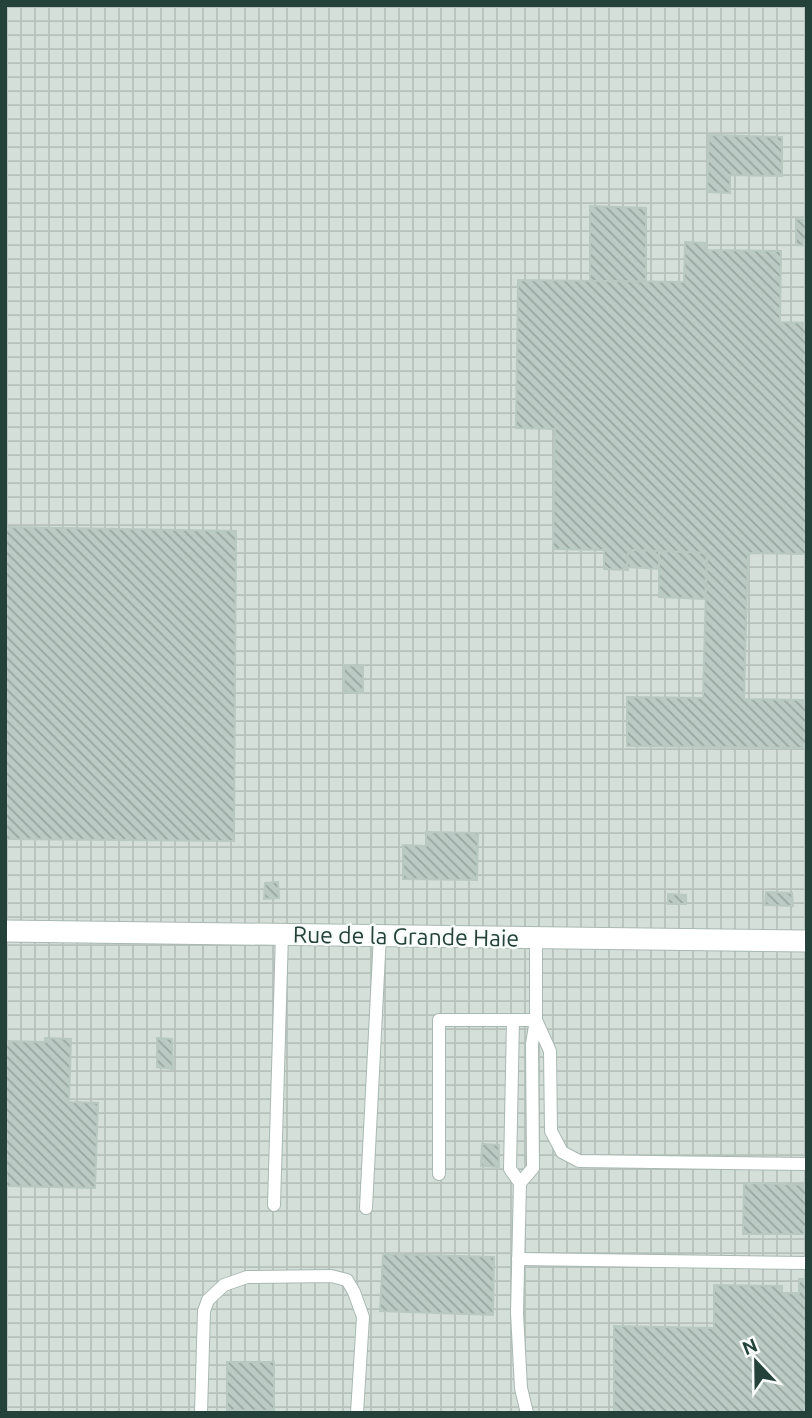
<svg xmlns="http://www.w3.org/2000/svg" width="812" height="1418" viewBox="0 0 812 1418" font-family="Ubuntu,sans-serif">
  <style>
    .industrial { fill: url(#industrial-grid) }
    .building { fill: url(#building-back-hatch); stroke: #b8c9c2; stroke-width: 2 }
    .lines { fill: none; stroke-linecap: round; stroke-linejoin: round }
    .service-casing { stroke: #a8b8b2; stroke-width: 14 }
    .minor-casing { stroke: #a8b8b2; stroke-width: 23 }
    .service { stroke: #fff; stroke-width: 12 }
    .minor { stroke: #fff; stroke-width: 21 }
    .labels { text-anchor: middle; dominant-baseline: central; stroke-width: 5; stroke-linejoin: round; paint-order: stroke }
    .street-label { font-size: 23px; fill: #24423a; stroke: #f7fbf9 }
  </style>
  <defs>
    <pattern id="industrial-grid" width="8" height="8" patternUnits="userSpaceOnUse" patternTransform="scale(1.75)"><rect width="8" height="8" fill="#d4dfda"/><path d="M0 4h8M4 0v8" fill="none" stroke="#b6c1bc"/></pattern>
    <pattern id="building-back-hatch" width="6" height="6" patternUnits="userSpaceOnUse" patternTransform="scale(1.75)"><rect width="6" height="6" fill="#bbcac4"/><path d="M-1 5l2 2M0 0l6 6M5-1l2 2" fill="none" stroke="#98a6a0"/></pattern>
  </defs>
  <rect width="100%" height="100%" fill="#e6efeb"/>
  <rect class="industrial" x="5" y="5" width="802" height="1408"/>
  <g class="building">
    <polygon points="709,135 782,137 782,176 730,175 730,193 707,192"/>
    <polygon points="590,206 646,208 646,282 590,281"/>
    <polygon points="796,219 807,220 807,246 796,245"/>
    <polygon points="685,242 706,243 706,250 781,251 780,322 807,323 807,554 748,553 744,699 807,700 807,748 627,746 627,697 703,698 707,553 628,550 628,570 604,569 604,550 553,549 555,429 516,428 518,280 684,282"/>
    <polygon points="5,527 236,531 234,841 5,839"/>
    <polygon points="628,550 659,551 659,569 627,567"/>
    <polygon points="659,551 707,553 705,599 659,597"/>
    <polygon points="344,665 363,666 363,693 344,692"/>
    <polygon points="426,832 478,833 477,880 403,879 403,845 426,846"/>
    <polygon points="278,882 279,898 264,899 265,883"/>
    <polygon points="766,892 792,893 793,906 765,905"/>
    <polygon points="668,894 686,895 686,904 668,904"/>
    <polygon points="45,1038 71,1039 69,1102 98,1103 95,1188 5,1186 5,1041 45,1042"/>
    <polygon points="157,1038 172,1039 173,1069 157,1067"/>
    <polygon points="482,1144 499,1145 499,1167 481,1166"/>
    <polygon points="744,1183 807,1185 807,1234 743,1234"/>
    <polygon points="383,1254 494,1257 493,1315 380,1311"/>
    <polygon points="799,1279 807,1279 807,1413 614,1413 614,1326 714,1328 714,1285 782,1286 782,1293 799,1293"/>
    <polygon points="227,1362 274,1362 274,1411 227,1410"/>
  </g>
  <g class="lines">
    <defs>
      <g id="service">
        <polyline points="536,937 536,1020 550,1051 551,1131 562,1152 579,1161 807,1164"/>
        <polyline points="513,1020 510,1169 520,1183"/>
        <polyline points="439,1174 439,1020 536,1020 532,1044 533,1168 520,1183 517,1313 521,1388 527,1413"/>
        <polyline points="274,1205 282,934"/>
        <polyline points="366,1208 380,935"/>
        <polyline points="518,1259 807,1263"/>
        <polyline points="201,1413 204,1311 208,1300 224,1285 247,1277 331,1276 347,1280 354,1292 363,1317 357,1413"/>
      </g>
      <polyline id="minor" points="5,931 807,941"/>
    </defs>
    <use href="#service" class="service-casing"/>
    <use href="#minor" class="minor-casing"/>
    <use href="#service" class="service"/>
    <use href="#minor" class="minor"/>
  </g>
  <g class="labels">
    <g class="street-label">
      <text transform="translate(406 936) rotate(1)">Rue de la Grande Haie</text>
    </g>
  </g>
  <rect width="812" height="1418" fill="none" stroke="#24423a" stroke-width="14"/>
  <g transform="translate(756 1362) rotate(338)" stroke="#f7fbf9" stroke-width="5" paint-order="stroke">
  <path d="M0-5L12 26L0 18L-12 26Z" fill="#24423a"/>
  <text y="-10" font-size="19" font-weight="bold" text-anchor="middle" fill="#24423a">N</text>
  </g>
</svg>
